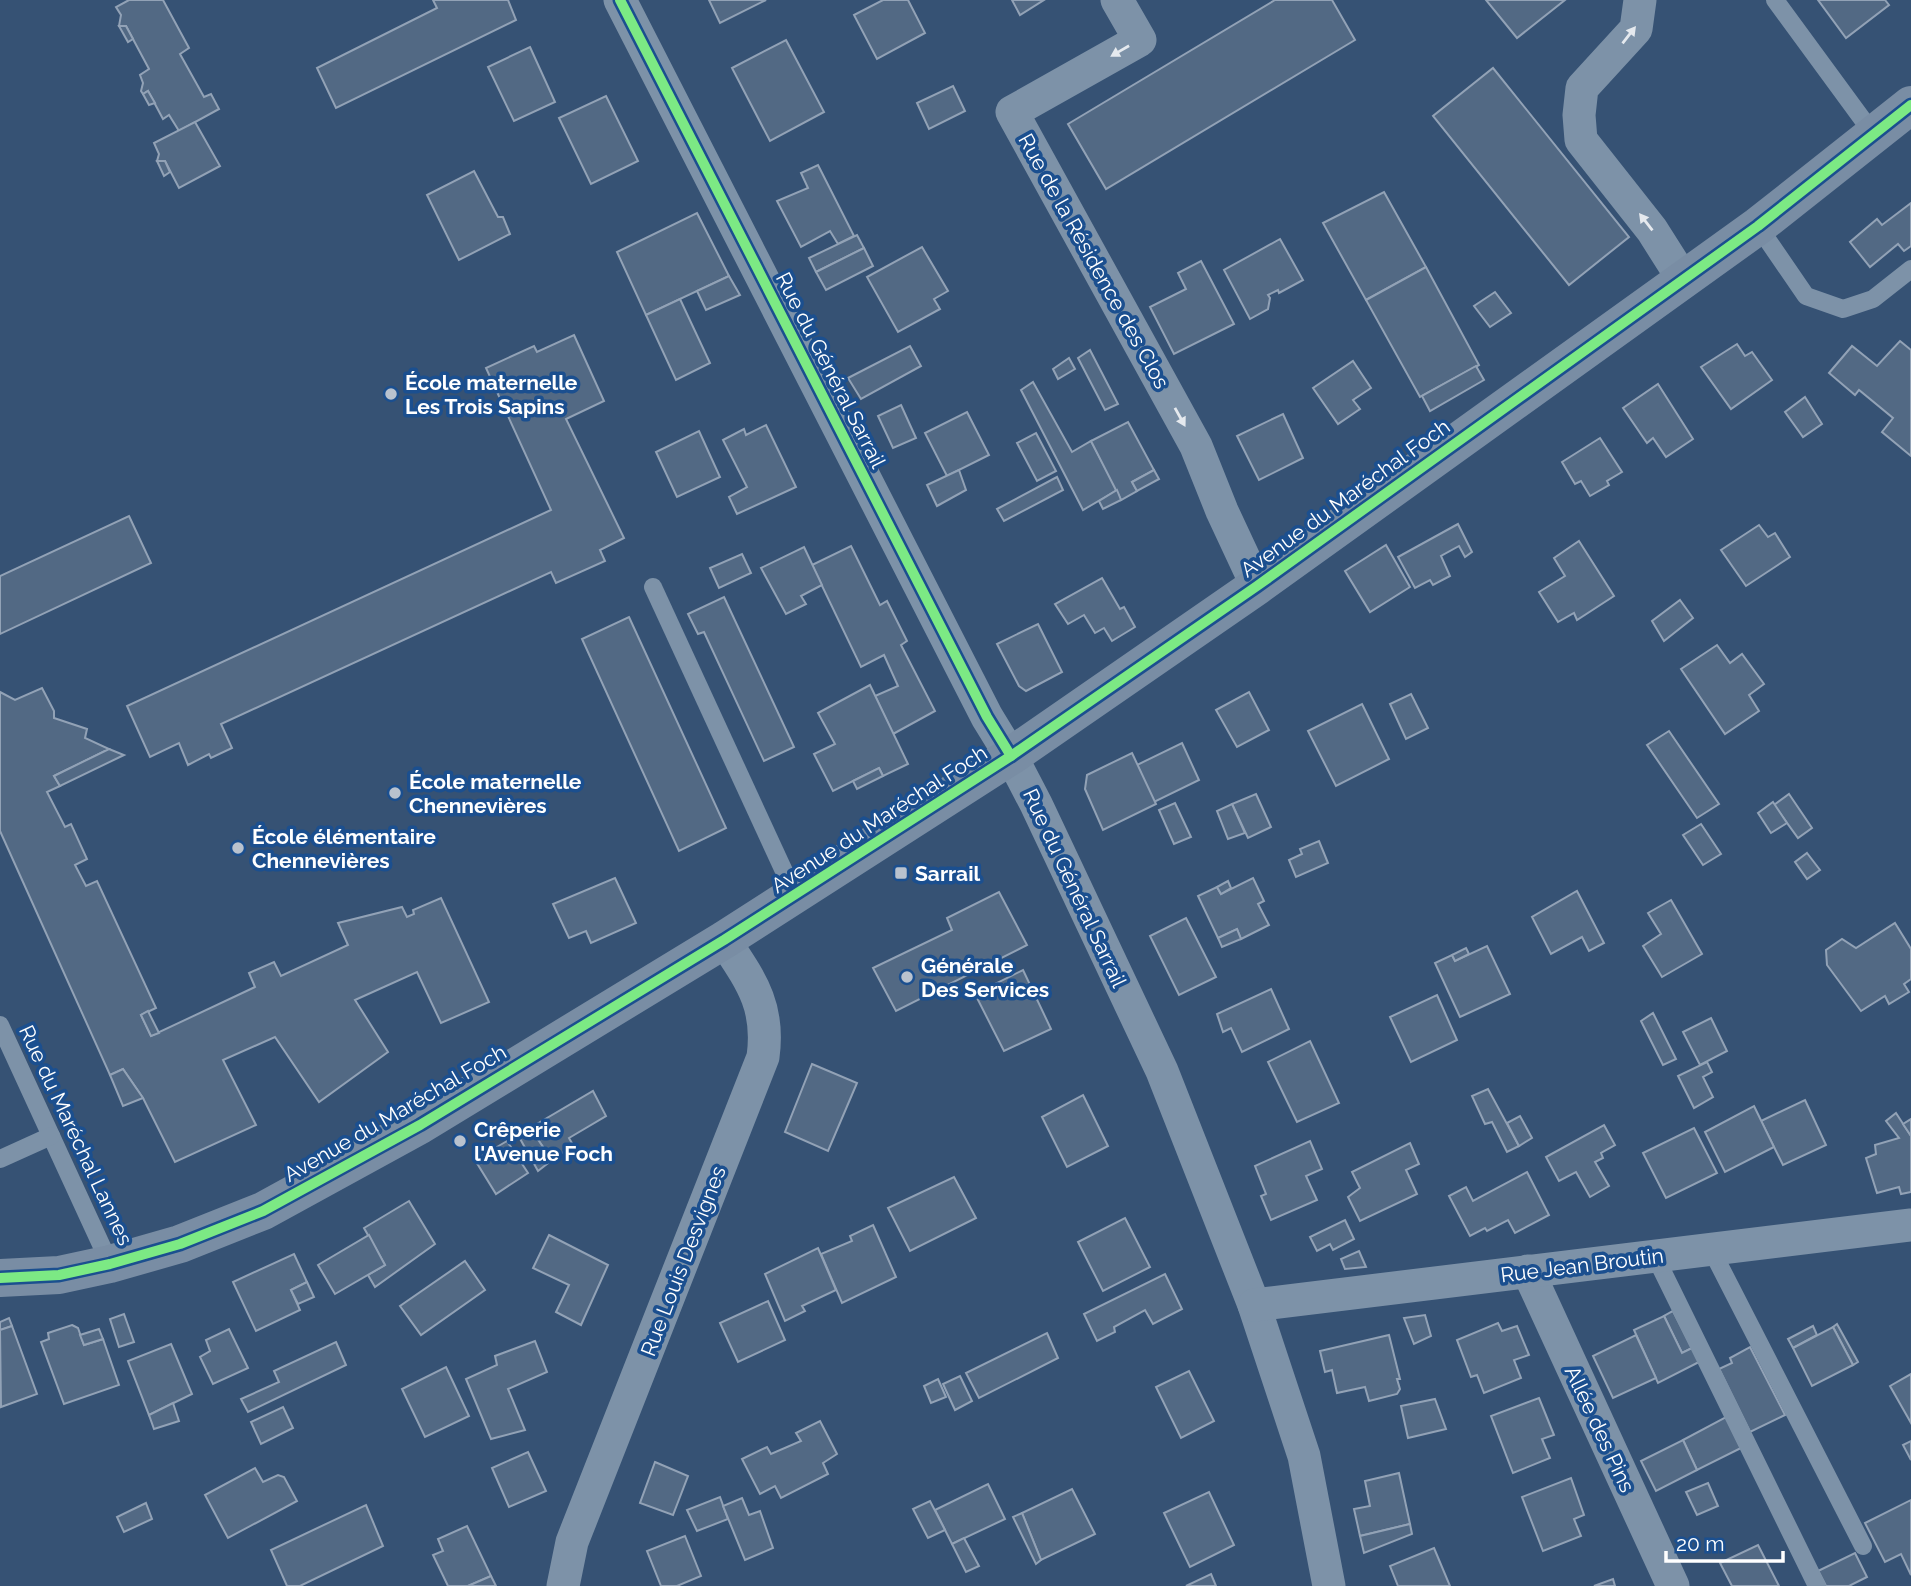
<svg xmlns="http://www.w3.org/2000/svg" width="1911" height="1586" viewBox="0 0 1911 1586" font-family="Raleway,sans-serif">
  <style>
    .building { fill: #526984; stroke: #92a2b6; stroke-width: 2 }
    .lines { fill: none; stroke-linecap: round; stroke-linejoin: round }
    .lane { stroke: #7d92a8; stroke-width: 18 }
    .street { stroke: #7d92a8; stroke-width: 33 }
    .secondary { stroke: #798da4; stroke-width: 38 }
    .cycleway-casing { stroke: #1b4f8f; stroke-width: 15 }
    .cycleway { stroke: #7ce984; stroke-width: 10 }
    .oneway { fill: #e5e9ee }
    .poi-dot { fill: #b9c2ce; stroke: #1b4f8f; stroke-width: 2.5 }
    .labels { text-anchor: middle; dominant-baseline: central; stroke-width: 7; stroke-linejoin: round; paint-order: stroke }
    .street-label { font-size: 21px; fill: #fff; stroke: #1b4f8f }
    .poi-label { font-size: 21px; font-weight: bold; fill: #fff; stroke: #1b4f8f; text-anchor: start }
  </style>
  <rect width="100%" height="100%" fill="#365274"/>
  <g class="building">
    <polygon points="129,0 163,0 189,48 180,54 204,97 211,94 219,109 179,131 169,115 163,119 148,91 143,94 141,91 143,83 140,75 149,69 126,26 119,26 121,15 116,7"/>
    <polygon points="433,0 508,0 516,20 336,108 317,68 437,8"/>
    <polygon points="709,0 766,0 720,23"/>
    <polygon points="883,0 908,0 925,33 877,59 854,15"/>
    <polygon points="1012,0 1044,0 1020,15"/>
    <polygon points="1275,0 1332,0 1355,40 1106,189 1068,124"/>
    <polygon points="1486,0 1565,0 1517,38"/>
    <polygon points="1818,0 1885,0 1889,5 1846,38"/>
    <polygon points="119,26 126,26 133,39 128,42"/>
    <polygon points="786,40 824,112 770,141 732,68"/>
    <polygon points="530,47 555,102 514,121 488,67"/>
    <polygon points="1493,68 1629,237 1569,285 1433,116"/>
    <polygon points="953,86 965,111 929,129 917,103"/>
    <polygon points="148,91 155,103 149,105 143,94"/>
    <polygon points="606,96 638,161 591,184 559,118"/>
    <polygon points="195,122 220,166 179,188 165,161 157,161 159,154 154,143"/>
    <polygon points="157,161 165,161 170,172 164,176"/>
    <polygon points="818,165 854,236 838,244 830,231 801,247 777,201 808,188 801,173"/>
    <polygon points="474,171 498,217 503,217 510,234 459,260 427,195"/>
    <polygon points="1384,192 1426,267 1366,300 1323,223"/>
    <polygon points="1911,203 1911,246 1904,251 1898,244 1870,267 1850,242 1877,219 1882,225"/>
    <polygon points="697,213 729,276 646,315 617,252"/>
    <polygon points="857,235 864,248 816,272 809,258"/>
    <polygon points="1280,239 1303,280 1279,293 1278,290 1268,295 1270,298 1268,309 1250,319 1224,270"/>
    <polygon points="922,247 948,291 934,299 940,309 898,332 867,277"/>
    <polygon points="864,248 873,266 826,290 816,272"/>
    <polygon points="1201,261 1234,324 1174,354 1150,307 1186,289 1178,273"/>
    <polygon points="1426,267 1479,365 1420,397 1366,300"/>
    <polygon points="729,276 740,295 706,310 697,291"/>
    <polygon points="1495,292 1511,313 1490,327 1474,306"/>
    <polygon points="680,299 710,363 676,380 646,315"/>
    <polygon points="574,335 604,401 566,419 624,538 600,550 605,561 556,583 551,572 221,724 232,748 211,758 209,754 188,765 179,743 150,757 127,706 551,510 486,368 534,346 537,352"/>
    <polygon points="1900,341 1911,350 1911,456 1882,432 1893,418 1859,390 1855,395 1829,373 1852,346 1877,366"/>
    <polygon points="1737,344 1745,356 1752,352 1772,380 1731,409 1701,367"/>
    <polygon points="910,346 921,366 861,399 848,378"/>
    <polygon points="1090,350 1118,404 1105,410 1078,358"/>
    <polygon points="1069,358 1075,369 1058,379 1053,369"/>
    <polygon points="1353,361 1371,388 1353,400 1360,409 1338,424 1313,388"/>
    <polygon points="1476,366 1484,380 1430,411 1422,396"/>
    <polygon points="1033,382 1072,452 1091,441 1117,490 1083,510 1021,390"/>
    <polygon points="1658,384 1693,439 1666,457 1653,438 1647,443 1623,408"/>
    <polygon points="1805,397 1822,424 1803,437 1785,412"/>
    <polygon points="901,405 916,438 893,448 878,416"/>
    <polygon points="967,412 989,455 947,476 925,433"/>
    <polygon points="1283,414 1303,458 1259,480 1237,436"/>
    <polygon points="1128,422 1154,470 1132,482 1137,491 1121,500 1091,441"/>
    <polygon points="766,425 796,487 737,514 729,497 747,487 723,440 744,429 746,435"/>
    <polygon points="699,431 720,477 677,497 656,452"/>
    <polygon points="1036,433 1056,471 1037,481 1017,443"/>
    <polygon points="1600,438 1622,472 1607,481 1609,485 1590,496 1581,481 1575,484 1562,462"/>
    <polygon points="959,470 966,490 937,506 927,485"/>
    <polygon points="1154,470 1159,479 1137,491 1132,482"/>
    <polygon points="1057,477 1063,490 1004,521 997,509"/>
    <polygon points="1117,490 1121,500 1103,509 1099,501"/>
    <polygon points="129,516 151,563 0,634 0,576"/>
    <polygon points="1458,524 1472,552 1465,557 1459,546 1441,556 1450,576 1433,585 1430,580 1415,588 1398,557"/>
    <polygon points="1759,525 1768,537 1775,533 1790,557 1746,586 1721,550"/>
    <polygon points="1579,541 1614,596 1577,620 1574,613 1558,622 1539,592 1565,576 1554,558"/>
    <polygon points="1386,545 1410,587 1370,612 1345,571"/>
    <polygon points="851,546 880,605 887,601 907,641 901,645 935,711 893,734 875,696 898,686 884,655 861,667 812,565"/>
    <polygon points="804,547 822,585 801,596 806,604 786,614 761,568"/>
    <polygon points="742,554 751,573 719,588 710,568"/>
    <polygon points="1102,578 1120,609 1124,607 1135,627 1112,641 1104,628 1095,633 1084,615 1068,624 1055,604"/>
    <polygon points="724,597 794,747 764,761 704,632 698,634 688,614"/>
    <polygon points="1680,600 1693,618 1664,641 1652,621"/>
    <polygon points="629,617 726,828 679,851 582,639"/>
    <polygon points="1038,624 1062,672 1026,691 1019,686 997,644"/>
    <polygon points="1717,645 1730,663 1742,654 1764,684 1749,695 1759,711 1725,734 1681,669"/>
    <polygon points="870,685 908,764 883,776 879,768 833,791 814,754 835,744 818,713"/>
    <polygon points="42,688 54,711 54,718 87,729 85,738 109,749 54,776 60,786 47,792 65,827 71,824 87,859 75,865 86,886 97,881 156,1008 141,1015 151,1036 255,987 249,973 274,962 281,976 348,945 338,923 402,907 407,917 414,914 413,910 441,898 489,1002 441,1023 417,972 355,1000 388,1052 319,1102 275,1037 223,1060 256,1125 175,1162 143,1098 123,1069 110,1075 0,831 0,692 15,700"/>
    <polygon points="1249,692 1269,730 1237,747 1216,710"/>
    <polygon points="1411,694 1428,728 1406,739 1390,704"/>
    <polygon points="1362,704 1389,759 1336,786 1308,731"/>
    <polygon points="1669,731 1719,804 1697,818 1647,745"/>
    <polygon points="1182,743 1199,780 1154,802 1137,765"/>
    <polygon points="109,749 124,755 60,786 54,776"/>
    <polygon points="1132,753 1156,804 1103,830 1085,789 1087,775"/>
    <polygon points="879,768 883,776 857,789 853,781"/>
    <polygon points="1256,794 1271,827 1248,838 1232,804"/>
    <polygon points="1789,794 1812,828 1798,838 1774,805"/>
    <polygon points="1773,802 1787,823 1771,833 1758,813"/>
    <polygon points="1175,803 1191,837 1174,844 1159,810"/>
    <polygon points="1232,804 1245,833 1228,839 1217,811"/>
    <polygon points="1701,824 1721,854 1703,865 1683,835"/>
    <polygon points="1319,841 1328,863 1296,877 1289,860 1302,854 1300,849"/>
    <polygon points="1807,853 1820,870 1807,879 1795,862"/>
    <polygon points="615,878 636,923 591,943 586,931 569,938 553,904"/>
    <polygon points="1253,878 1264,901 1258,904 1269,925 1241,939 1237,929 1218,938 1198,896 1217,887 1221,894"/>
    <polygon points="1228,881 1231,888 1221,894 1217,887"/>
    <polygon points="1577,891 1604,943 1589,951 1582,937 1551,954 1532,917"/>
    <polygon points="999,892 1027,945 896,1011 873,968 952,930 947,918"/>
    <polygon points="1671,900 1702,954 1662,977 1643,946 1661,934 1648,913"/>
    <polygon points="1186,918 1216,977 1179,995 1150,936"/>
    <polygon points="1895,923 1911,949 1911,979 1904,984 1909,992 1889,1004 1885,996 1861,1011 1827,965 1826,950 1842,939 1856,948"/>
    <polygon points="1237,929 1241,939 1222,947 1218,938"/>
    <polygon points="1487,946 1510,994 1460,1017 1435,963 1452,955 1455,961"/>
    <polygon points="1466,948 1469,954 1455,961 1452,955"/>
    <polygon points="1023,970 1051,1029 1004,1051 975,994"/>
    <polygon points="1271,989 1289,1029 1242,1052 1231,1028 1223,1032 1217,1014"/>
    <polygon points="1437,995 1457,1040 1411,1062 1390,1017"/>
    <polygon points="148,1011 159,1033 151,1036 141,1015"/>
    <polygon points="1653,1013 1676,1059 1663,1065 1641,1021"/>
    <polygon points="1711,1018 1727,1051 1700,1065 1683,1032"/>
    <polygon points="1310,1041 1339,1103 1297,1122 1268,1062"/>
    <polygon points="1707,1062 1712,1072 1703,1077 1713,1097 1694,1108 1678,1076"/>
    <polygon points="812,1064 857,1083 828,1151 785,1132"/>
    <polygon points="123,1069 143,1098 123,1106 110,1075"/>
    <polygon points="1488,1089 1519,1146 1507,1152 1492,1122 1485,1124 1472,1096"/>
    <polygon points="593,1091 606,1116 569,1138 573,1145 552,1160 530,1128"/>
    <polygon points="1083,1095 1108,1146 1067,1167 1042,1117"/>
    <polygon points="1805,1100 1826,1145 1783,1165 1761,1121"/>
    <polygon points="1754,1106 1774,1147 1725,1172 1705,1132"/>
    <polygon points="1896,1113 1911,1136 1911,1192 1901,1194 1899,1187 1877,1193 1866,1158 1876,1154 1875,1145 1899,1138 1886,1121"/>
    <polygon points="1520,1116 1532,1138 1519,1146 1507,1123"/>
    <polygon points="1911,1119 1911,1136 1903,1124"/>
    <polygon points="1604,1125 1615,1145 1601,1153 1603,1158 1595,1162 1609,1186 1590,1197 1576,1172 1559,1181 1546,1157"/>
    <polygon points="530,1128 552,1160 538,1171 518,1135"/>
    <polygon points="1694,1128 1717,1173 1666,1198 1643,1153"/>
    <polygon points="507,1141 528,1173 496,1194 475,1160"/>
    <polygon points="1310,1141 1322,1169 1306,1176 1317,1200 1271,1220 1261,1196 1266,1194 1255,1166"/>
    <polygon points="1410,1143 1419,1164 1406,1170 1417,1194 1360,1221 1348,1197 1360,1188 1352,1172"/>
    <polygon points="1527,1172 1549,1215 1515,1233 1508,1220 1487,1231 1485,1228 1470,1236 1449,1196 1466,1187 1473,1201"/>
    <polygon points="954,1177 976,1218 910,1251 888,1208"/>
    <polygon points="409,1201 435,1244 375,1287 368,1275 385,1265 364,1228"/>
    <polygon points="1125,1218 1150,1267 1103,1291 1078,1242"/>
    <polygon points="1345,1220 1354,1239 1333,1250 1330,1244 1317,1251 1310,1237"/>
    <polygon points="873,1225 896,1277 842,1303 821,1254 852,1241 850,1236"/>
    <polygon points="369,1235 385,1265 335,1294 318,1265"/>
    <polygon points="549,1235 608,1265 581,1325 556,1312 569,1285 533,1268"/>
    <polygon points="818,1248 836,1290 802,1306 805,1311 785,1321 765,1274"/>
    <polygon points="1359,1251 1366,1267 1345,1269 1341,1259"/>
    <polygon points="294,1254 307,1282 291,1290 300,1310 256,1331 233,1282"/>
    <polygon points="465,1261 485,1290 421,1335 400,1306"/>
    <polygon points="1165,1274 1182,1309 1153,1324 1145,1310 1114,1327 1115,1332 1097,1341 1084,1314"/>
    <polygon points="307,1282 314,1297 298,1304 291,1290"/>
    <polygon points="768,1301 785,1340 738,1362 720,1323"/>
    <polygon points="1673,1311 1692,1348 1682,1353 1664,1316"/>
    <polygon points="124,1314 134,1342 119,1347 110,1319"/>
    <polygon points="1425,1315 1431,1336 1414,1344 1404,1318"/>
    <polygon points="1664,1316 1682,1353 1692,1348 1699,1362 1658,1383 1634,1330"/>
    <polygon points="9,1318 12,1326 0,1330 0,1322"/>
    <polygon points="1498,1323 1502,1331 1517,1326 1529,1355 1514,1360 1521,1378 1484,1393 1477,1375 1471,1377 1457,1340"/>
    <polygon points="1837,1324 1858,1362 1853,1365 1833,1327"/>
    <polygon points="72,1325 78,1328 84,1345 103,1339 119,1385 64,1404 41,1342 49,1339 48,1333"/>
    <polygon points="12,1326 37,1394 1,1407 0,1330"/>
    <polygon points="1813,1326 1817,1335 1793,1348 1788,1339"/>
    <polygon points="1833,1327 1853,1365 1812,1386 1793,1348"/>
    <polygon points="99,1329 103,1339 84,1345 80,1335"/>
    <polygon points="229,1329 248,1368 213,1384 200,1357 210,1351 206,1340"/>
    <polygon points="1047,1333 1058,1358 979,1398 966,1373"/>
    <polygon points="1389,1335 1400,1379 1397,1379 1400,1389 1397,1394 1369,1401 1365,1387 1337,1393 1332,1370 1325,1372 1320,1351"/>
    <polygon points="1636,1335 1656,1378 1613,1398 1593,1356"/>
    <polygon points="535,1341 547,1372 508,1389 525,1430 491,1439 466,1379 497,1365 495,1356"/>
    <polygon points="336,1342 346,1365 248,1412 241,1399 279,1382 274,1371"/>
    <polygon points="171,1344 192,1394 149,1415 128,1361"/>
    <polygon points="1750,1347 1785,1415 1750,1432 1719,1369 1732,1363 1730,1358"/>
    <polygon points="446,1367 469,1416 425,1437 402,1389"/>
    <polygon points="1189,1371 1214,1421 1181,1438 1156,1387"/>
    <polygon points="1911,1374 1911,1423 1890,1386"/>
    <polygon points="960,1376 972,1401 955,1410 943,1384"/>
    <polygon points="938,1379 946,1397 931,1403 924,1386"/>
    <polygon points="1539,1398 1554,1435 1542,1439 1550,1458 1513,1473 1491,1416"/>
    <polygon points="1435,1399 1446,1429 1408,1438 1401,1406"/>
    <polygon points="173,1403 179,1421 154,1429 149,1415"/>
    <polygon points="283,1407 293,1428 261,1444 251,1422"/>
    <polygon points="1726,1417 1741,1448 1697,1470 1683,1440"/>
    <polygon points="820,1421 837,1454 823,1463 828,1474 781,1498 775,1486 760,1494 742,1459 767,1447 771,1454 801,1441 796,1433"/>
    <polygon points="1683,1440 1697,1470 1656,1491 1641,1461"/>
    <polygon points="1911,1441 1911,1460 1903,1445"/>
    <polygon points="528,1452 546,1491 509,1507 492,1468"/>
    <polygon points="655,1462 688,1476 673,1515 640,1503"/>
    <polygon points="255,1468 263,1482 278,1475 284,1477 297,1501 228,1538 205,1495"/>
    <polygon points="1399,1473 1410,1524 1360,1536 1354,1509 1370,1506 1365,1481"/>
    <polygon points="1571,1478 1584,1515 1574,1519 1581,1536 1543,1551 1522,1497"/>
    <polygon points="1708,1483 1718,1506 1697,1515 1686,1492"/>
    <polygon points="988,1484 1005,1519 952,1544 935,1510"/>
    <polygon points="1072,1489 1095,1534 1041,1560 1022,1513"/>
    <polygon points="1209,1492 1234,1545 1190,1567 1164,1513"/>
    <polygon points="720,1497 728,1519 697,1531 687,1510"/>
    <polygon points="742,1498 749,1515 760,1511 773,1548 745,1560 723,1506"/>
    <polygon points="1911,1500 1911,1575 1901,1554 1885,1562 1865,1523"/>
    <polygon points="930,1501 945,1530 928,1538 913,1509"/>
    <polygon points="146,1503 152,1519 124,1532 117,1517"/>
    <polygon points="366,1505 383,1546 300,1586 287,1586 271,1550"/>
    <polygon points="1022,1513 1041,1560 1036,1564 1013,1517"/>
    <polygon points="1410,1524 1412,1534 1364,1553 1360,1536"/>
    <polygon points="467,1526 491,1576 468,1586 448,1586 433,1555 443,1551 438,1539"/>
    <polygon points="685,1536 701,1576 677,1586 661,1586 647,1551"/>
    <polygon points="964,1538 979,1566 966,1572 952,1544"/>
    <polygon points="1758,1545 1779,1586 1732,1586 1720,1563"/>
    <polygon points="1434,1548 1450,1586 1398,1586 1390,1566"/>
    <polygon points="1855,1553 1867,1577 1849,1586 1826,1586 1818,1571"/>
    <polygon points="1211,1574 1216,1586 1186,1586"/>
    <polygon points="491,1576 496,1586 468,1586"/>
    <polygon points="1613,1579 1615,1586 1594,1586"/>
  </g>
  <g class="lines">
    <g class="lane">
      <polyline points="1775,0 1874,135"/>
      <polyline points="1758,226 1806,296 1843,309 1873,299 1911,269"/>
      <polyline points="653,587 795,895"/>
      <polyline points="0,1025 110,1264"/>
      <polyline points="0,1159 51,1136"/>
      <polyline points="1711,1249 1863,1546"/>
      <polyline points="1655,1256 1817,1586"/>
    </g>
    <g class="street">
      <polyline points="620,0 987,717 1011,756 1036,804 1162,1071 1254,1305 1304,1456 1329,1586"/>
      <polyline points="1117,0 1140,40 1012,112 1196,446 1222,511 1257,586"/>
      <polyline points="1640,0 1636,29 1582,88 1579,115 1581,140 1652,230 1683,279"/>
      <polyline points="1528,1271 1673,1586"/>
      <polyline points="1254,1305 1911,1225"/>
      <path d="M563,1586L572,1542L763,1057C770,1006 751,981 724,940"/>
    </g>
    <polyline class="secondary" points="0,1278 59,1275 110,1264 180,1244 263,1211 420,1125 724,940 1011,756 1257,586 1758,226 1911,105"/>
    <defs>
      <g id="cycleway">
        <polyline points="620,0 987,717 1011,756"/>
        <polyline points="0,1278 59,1275 110,1264 180,1244 263,1211 420,1125 724,940 1011,756 1257,586 1758,226 1911,105"/>
      </g>
    </defs>
    <use href="#cycleway" class="cycleway-casing"/>
    <use href="#cycleway" class="cycleway"/>
  </g>
  <defs><path id="oneway-solid" d="M-6-.8H1V-3.2L6.5 0L1 3.2V.8H-6Z" transform="scale(1.75)"/></defs>
  <g class="oneway">
    <use href="#oneway-solid" transform="translate(1629 35) rotate(-52)"/>
    <use href="#oneway-solid" transform="translate(1120 51) rotate(150)"/>
    <use href="#oneway-solid" transform="translate(1646 222) rotate(-128)"/>
    <use href="#oneway-solid" transform="translate(1180 417) rotate(61)"/>
  </g>
  <g class="poi-dot">
    <circle cx="391" cy="394" r="7"/>
    <circle cx="395" cy="793" r="7"/>
    <circle cx="238" cy="848" r="7"/>
    <rect x="894" y="866" width="14" height="14" rx="3.5"/>
    <circle cx="907" cy="977" r="7"/>
    <circle cx="460" cy="1141" r="7"/>
  </g>
  <g class="labels">
    <g class="street-label">
      <text transform="translate(1094 261) rotate(61)">Rue de la Résidence des Clos</text>
      <text transform="translate(831 370) rotate(63)">Rue du Général Sarrail</text>
      <text transform="translate(1345 498) rotate(-36)">Avenue du Maréchal Foch</text>
      <text transform="translate(879 819) rotate(-33)">Avenue du Maréchal Foch</text>
      <text transform="translate(1075 888) rotate(65)">Rue du Général Sarrail</text>
      <text transform="translate(395 1113) rotate(-30)">Avenue du Maréchal Foch</text>
      <text transform="translate(76 1135) rotate(65)">Rue du Maréchal Lannes</text>
      <text transform="translate(683 1261) rotate(-69)">Rue Louis Desvignes</text>
      <text transform="translate(1582 1265) rotate(-7)">Rue Jean Broutin</text>
      <text transform="translate(1600 1429) rotate(65)">Allée des Pins</text>
    </g>
    <g class="poi-label">
      <text x="405" y="382">École maternelle<tspan x="405" dy="24">Les Trois Sapins</tspan></text>
      <text x="409" y="781">École maternelle<tspan x="409" dy="24">Chennevières</tspan></text>
      <text x="252" y="836">École élémentaire<tspan x="252" dy="24">Chennevières</tspan></text>
      <text x="915" y="873">Sarrail</text>
      <text x="921" y="965">Générale<tspan x="921" dy="24">Des Services</tspan></text>
      <text x="474" y="1129">Crêperie<tspan x="474" dy="24">l'Avenue Foch</tspan></text>
    </g>
  </g>
  <path d="M1666 1551v10h117v-10" fill="none" stroke="#ffffff" stroke-width="3.5"/>
  <text x="1676" y="1551" font-size="21" fill="#ffffff" stroke="#1b4f8f" stroke-width="5" paint-order="stroke">20 m</text>
</svg>
